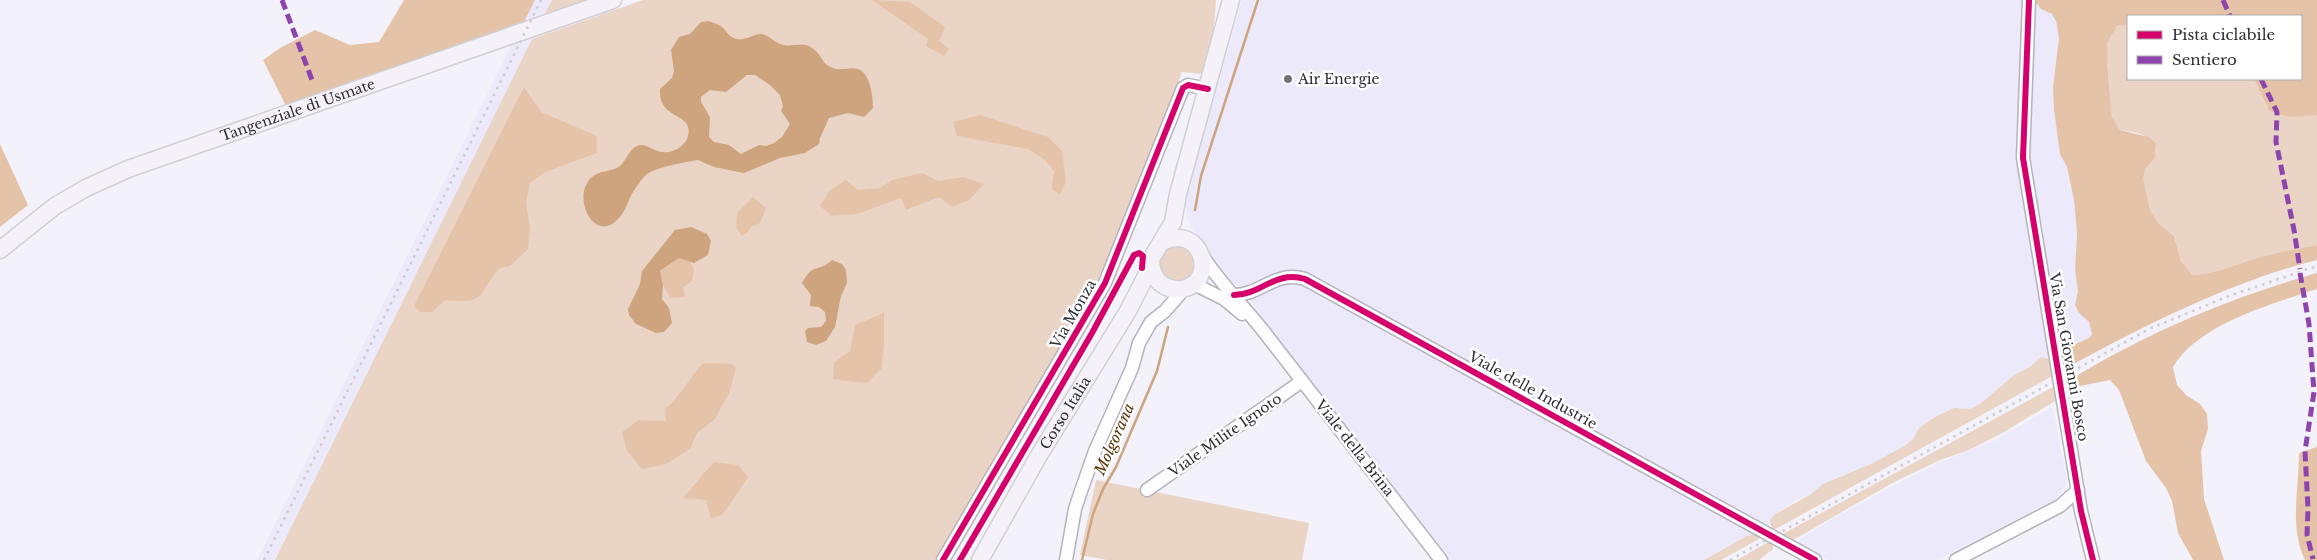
<svg xmlns="http://www.w3.org/2000/svg" width="2317" height="560" viewBox="0 0 2317 560" font-family="'Libre Baskerville',serif">
  <style>
    .built { fill: #ece9fb }
    .green { fill: #ead4c5 }
    .forest { fill: #e5c3a8 }
    .water { fill: #cea47e; fill-rule: evenodd }
    .lines { fill: none; stroke-linecap: round; stroke-linejoin: round }
    .stream { stroke: #cea47e; stroke-width: 2.5 }
    .minor-casing { stroke: #b5b3bb; stroke-width: 15 }
    .major-casing { stroke: #d1d0d5; stroke-width: 19 }
    .minor { stroke: #fdfdfe; stroke-width: 12 }
    .major { stroke: #f4f2f8; stroke-width: 16 }
    .rail { stroke: #cdcccf; stroke-width: 2.5; stroke-dasharray: 2.5 5; stroke-linecap: butt }
    .quiet { stroke: #8e44ad; stroke-width: 5; stroke-dasharray: 10 5; stroke-linecap: butt }
    .cycleway-casing { stroke: #fff; stroke-width: 9 }
    .cycleway { stroke: #d6006c; stroke-width: 6 }
    .poi-dot { fill: #73717a; stroke: #fff; stroke-width: 2 }
    .labels { text-anchor: middle; dominant-baseline: central; stroke-width: 5; stroke-linejoin: round; paint-order: stroke }
    .poi-label { font-size: 14px; fill: #2e2c35; stroke: #fff; text-anchor: start }
    .street-label { font-size: 14px; fill: #2e2c35; stroke: #fff }
    .water-label { font-size: 15px; font-style: italic; fill: #5a3303; stroke: #fff }
  </style>
  <rect width="100%" height="100%" fill="#f3f1fa"/>
  <g class="built">
    <polygon points="535,0 552,0 543,17 523,24"/>
    <polygon points="1242,0 2034,0 2041,9 2052,14 2056,21 2059,38 2054,110 2060,154 2067,167 2074,200 2077,234 2075,270 2078,291 2075,305 2079,313 2089,322 2092,334 2089,338 2074,345 2061,360 2041,357 2030,367 2014,375 1980,404 1970,409 1954,408 1935,417 1919,428 1913,439 1906,445 1873,463 1833,479 1811,494 1796,500 1774,515 1769,525 1772,531 1764,536 1747,536 1704,560 1450,560 1262,318 1245,289 1230,282 1215,266 1189,224 1185,203 1190,170 1219,82"/>
    <polygon points="532,39 275,560 257,560 511,46"/>
    <polygon points="2052,407 2067,483 2057,498 1937,560 1828,560 1796,542 1820,526 1893,486 1941,462 1998,439"/>
  </g>
  <g class="green">
    <polygon points="552,0 590,0 543,17"/>
    <polygon points="643,0 1216,0 1213,40 1204,74 1182,72 1147,166 1097,284 935,560 275,560 532,39"/>
    <path d="M2118,25H2128V79H2254L2269,111L2317,115V245C2298,249 2278,252 2260,257C2236,264 2217,274 2192,275L2181,261L2174,236L2159,224L2150,210L2143,178L2146,168L2155,158L2156,143C2146,134 2133,131 2120,130L2112,117L2107,62V43Z"/>
    <path d="M1171,243L1189,247L1196,264C1188,284 1179,286 1161,275L1158,256Z"/>
    <polygon points="2041,357 2053,360 2063,370 1772,531 1770,520 1774,515 1811,494 1823,484 1873,463 1906,445 1913,439 1919,428 1935,417 1954,408 1970,409 1980,404 2014,375 2030,367"/>
    <polygon points="2066,380 2069,384 2061,387 2058,399 2004,432 1969,450 1940,460 1894,482 1793,540 1788,541 1779,536"/>
    <polygon points="1096,480 1309,523 1302,560 1107,560 1080,555"/>
    <polygon points="1757,534 1764,536 1721,560 1704,560 1747,536"/>
    <polygon points="1772,540 1773,549 1759,560 1737,560"/>
  </g>
  <g class="forest">
    <polygon points="404,0 535,0 523,24 286,106 263,60 280,48 315,30 350,45 379,42"/>
    <polygon points="872,0 910,2 945,27 939,41 949,49 944,56 926,46 928,39"/>
    <path d="M2034,0H2317V115L2289,117L2269,111L2254,79H2301V16H2128V25H2118L2107,43V62L2112,117L2120,130L2149,137L2156,143L2155,158L2146,168L2143,178L2150,210L2159,224L2174,236L2181,261L2192,275C2217,274 2236,264 2260,257C2278,252 2298,249 2317,245V260C2232,281 2139,328 2063,370C2060,348 2072,346 2089,338L2092,334L2089,322L2079,313L2075,305L2078,291L2075,270L2077,234L2074,200L2067,167L2060,154L2054,110L2053,87L2059,38L2056,21L2052,14L2041,9Z"/>
    <path d="M524,87L541,112L597,136V153L545,172L530,183L526,202L530,229L528,249L510,266L500,268C476,296 486,304 445,300L432,312H420L414,306Z"/>
    <polygon points="980,115 1048,137 1062,151 1066,182 1060,195 1052,189 1054,171 1044,159 1028,149 957,136 953,122"/>
    <polygon points="0,144 28,205 0,227"/>
    <polygon points="922,173 938,181 963,177 984,184 969,200 952,207 939,197 906,210 901,198 857,214 832,216 820,206 829,191 846,180 858,190 880,188 892,180"/>
    <polygon points="753,197 766,208 760,223 751,227 747,233 742,236 736,227 737,213"/>
    <polygon points="679,258 690,261 694,270 692,281 683,287 685,297 671,298 663,285 660,272"/>
    <path d="M2317,273V289C2272,304 2198,324 2173,367L2177,385L2186,395L2200,404L2207,414L2208,429L2201,451L2204,499L2224,560H2193L2178,533L2172,501L2166,488L2146,461L2119,390L2110,380L2080,386L2069,383L2073,378C2148,332 2232,297 2317,273Z"/>
    <polygon points="884,313 884,347 881,369 867,383 833,379 834,362 850,351 855,325"/>
    <path d="M703,363L732,364L736,368L729,393L715,419L697,433L690,449L666,464L642,469L627,451L622,432L639,420L666,421L665,409C681,396 689,378 703,363Z"/>
    <path d="M2317,447V560H2305C2289,527 2299,489 2299,453Z"/>
    <polygon points="714,462 738,465 748,477 723,514 711,519 706,500 683,498"/>
  </g>
  <g class="water">
    <path d="M708,21C712,22 718,24 722,27C727,32 729,37 736,39C746,41 754,33 762,34C770,36 775,43 783,45C792,47 804,41 812,48C823,55 820,63 833,68C843,72 854,64 863,72C871,80 873,98 873,108L864,117L848,113L829,118L820,138L819,144L805,153L780,158L744,173L714,167L698,160C685,162 658,167 647,174C642,178 637,186 633,192C628,200 626,211 619,218C595,246 570,196 592,177C600,170 612,172 620,166C627,160 629,149 637,146C645,142 653,151 662,152C672,154 686,146 688,136C694,111 658,122 660,89L672,78L674,71L671,50L679,37L690,34L701,22ZM747,75H755L770,85L780,95L783,106L781,111L790,124L782,137L774,143L766,146L759,145L741,154L729,145L714,142L709,137L710,117L701,102V97L710,90L726,92Z"/>
    <polygon points="691,227 707,234 711,241 708,255 694,263 679,258 660,271 663,285 662,299 669,308 672,323 664,332 656,333 636,324 629,315 628,309 640,284 642,271 675,230"/>
    <path d="M832,260L842,264L846,270L847,283L841,296L835,327L826,341L816,345L807,342L805,331L808,328L821,327L826,321L825,312L819,307L810,306L811,295L802,283C814,261 819,273 832,260Z"/>
  </g>
  <g class="lines">
    <g class="stream">
      <polyline points="1195,210 1201,176 1258,0"/>
      <polyline points="1082,560 1093,514 1103,489 1116,467 1157,371 1168,327"/>
    </g>
    <defs>
      <g id="minor">
        <polyline points="2029,0 2023,158 2081,511 2093,560"/>
        <path d="M1202,255C1221,285 1247,309 1268,337L1441,560"/>
        <polyline points="1194,284 1224,299 1242,314"/>
        <path d="M1234,295C1261,295 1275,270 1305,279L1815,560"/>
        <polyline points="1147,490 1302,381"/>
        <polyline points="943,560 1105,283 1183,88 1188,85 1208,89"/>
        <polyline points="1066,560 1075,509 1081,491 1095,451 1132,368 1139,343 1151,322 1165,311 1185,288"/>
        <polyline points="1956,560 2060,506 2078,490"/>
      </g>
      <g id="major">
        <path d="M1162,242C1202,222 1219,282 1182,289C1175,290 1169,289 1163,285C1154,279 1151,270 1151,259L1173,222L1178,194L1231,0"/>
        <path id="s1" d="M0,250L55,206L86,188L128,169L613,0"/>
        <path id="s2" d="M980,560L1038,457L1128,311L1151,266"/>
      </g>
    </defs>
    <use href="#minor" class="minor-casing"/>
    <use href="#major" class="major-casing"/>
    <use href="#minor" class="minor"/>
    <use href="#major" class="major"/>
    <g class="rail">
      <polyline points="264,560 541,0"/>
      <polyline points="1730,560 2149,329 2229,296 2317,266"/>
    </g>
    <g class="quiet">
      <polyline points="282,0 312,80"/>
      <polyline points="2223,0 2230,16"/>
      <polyline points="2261,79 2277,112 2276,142 2294,230 2300,269"/>
      <polyline points="2300,273 2309,324 2314,392 2305,451 2308,508 2307,535 2313,559"/>
    </g>
    <defs>
      <g id="cycleway">
        <polyline points="2029,0 2023,158 2081,511 2093,560"/>
        <path d="M1234,295C1261,295 1275,270 1305,279L1815,560"/>
        <polyline points="943,560 1105,283 1183,88 1188,85 1208,89"/>
        <polyline points="960,560 1092,333 1134,255 1139,253 1143,256 1142,268"/>
      </g>
    </defs>
    <use href="#cycleway" class="cycleway-casing"/>
    <use href="#cycleway" class="cycleway"/>
  </g>
  <circle class="poi-dot" cx="1288" cy="79" r="5"/>
  <g class="labels">
    <g class="poi-label">
      <text x="1298" y="79">Air Energie</text>
    </g>
    <g class="street-label">
      <text stroke="none"><textPath href="#s1" startOffset="332">Tangenziale di Usmate</textPath></text>
      <text transform="translate(1073 314) rotate(-60)">Via Monza</text>
      <text transform="translate(2069 357) rotate(80)">Via San Giovanni Bosco</text>
      <text transform="translate(1533 390) rotate(29)">Viale delle Industrie</text>
      <text stroke="none"><textPath href="#s2" startOffset="170">Corso Italia</textPath></text>
      <text transform="translate(1225 435) rotate(-35)">Viale Milite Ignoto</text>
      <text transform="translate(1355 448) rotate(52)">Viale della Brina</text>
    </g>
    <g class="water-label">
      <text transform="translate(1114 439) rotate(-66)">Molgorana</text>
    </g>
  </g>
  <rect x="2127" y="15" width="175" height="65" fill="#ffffff" stroke="#ababae"/>
  <rect x="2137" y="31" width="25" height="8" fill="#d6006c" stroke="#ababae"/>
  <text x="2172" y="40" font-size="15" fill="#2e2c35">Pista ciclabile</text>
  <rect x="2137" y="56" width="25" height="8" fill="#8e44ad" stroke="#ababae"/>
  <text x="2172" y="65" font-size="15" fill="#2e2c35">Sentiero</text>
</svg>
